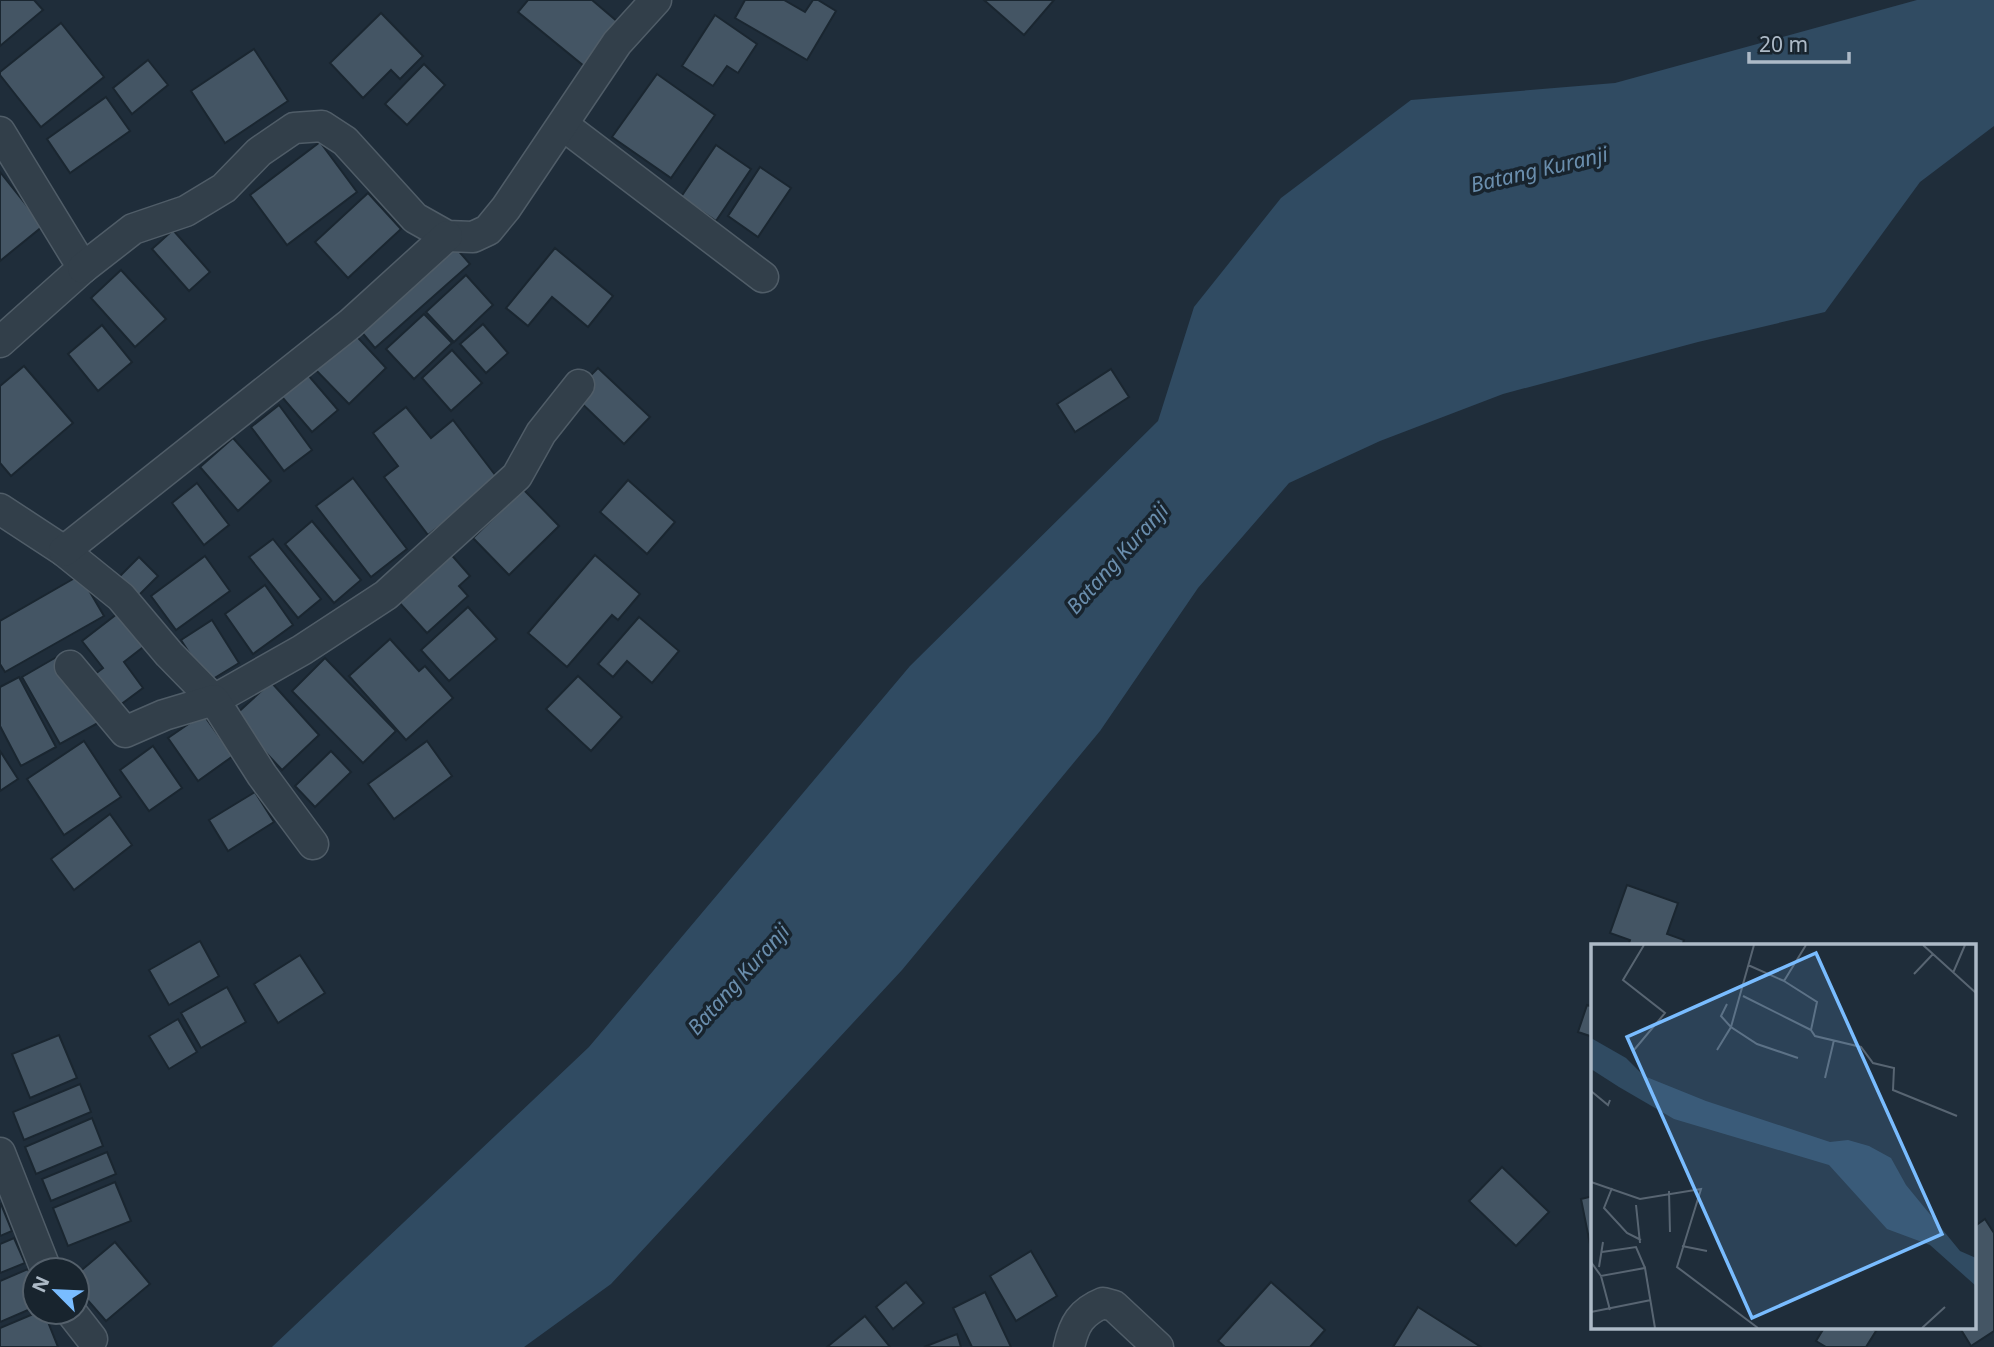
<svg xmlns="http://www.w3.org/2000/svg" width="1994" height="1347" viewBox="0 0 1994 1347" font-family="'Noto Sans',sans-serif">
  <style>
    .water { fill: #304b62 }
    .building { fill: #445564; stroke: #1a2630; stroke-width: 2 }
    .lines { fill: none; stroke-linecap: round; stroke-linejoin: round }
    .minor-casing { stroke: #505d68; stroke-width: 33 }
    .minor { stroke: #323f4a; stroke-width: 30 }
    .labels { text-anchor: middle; dominant-baseline: central; stroke-width: 7; stroke-linejoin: round; paint-order: stroke }
    .water-label { font-size: 21px; font-style: italic; fill: #6a8ead; stroke: #18242e }
    .inset-road { fill: none; stroke: #586572; stroke-width: 2 }
    .view { fill: #79bcff; fill-opacity: 0.15; stroke: #79bcff; stroke-width: 3.5 }
    .inset-edge { fill: none; stroke: #adbac7; stroke-width: 3.5 }
  </style>
  <rect width="100%" height="100%" fill="#1f2d3a"/>
  <polygon class="water" points="1917,0 1994,0 1994,126 1920,182 1825,312 1698,342 1503,394 1380,441 1289,483 1198,588 1100,731 902,970 611,1284 524,1347 272,1347 589,1047 910,666 1158,421 1194,307 1281,198 1411,100 1615,83"/>
  <g class="building">
    <polygon points="0,0 34,0 43,10 0,46"/>
    <polygon points="528,0 592,0 619,23 584,66 518,12"/>
    <polygon points="745,0 784,0 805,12 813,0 818,0 836,11 807,60 735,18"/>
    <polygon points="984,0 1054,0 1024,35"/>
    <polygon points="381,13 423,56 400,79 391,70 363,98 330,63"/>
    <polygon points="715,15 757,44 738,73 727,66 713,86 682,66"/>
    <polygon points="61,23 104,77 41,127 0,75 0,72"/>
    <polygon points="254,49 288,101 225,143 191,91"/>
    <polygon points="148,60 168,85 132,114 113,88"/>
    <polygon points="424,64 445,85 407,125 385,104"/>
    <polygon points="657,74 715,115 671,178 612,137"/>
    <polygon points="106,97 130,131 70,173 47,139"/>
    <polygon points="320,142 357,192 287,245 250,195"/>
    <polygon points="716,145 751,169 716,221 681,197"/>
    <polygon points="760,167 791,188 758,237 728,216"/>
    <polygon points="0,172 43,226 0,261"/>
    <polygon points="368,193 401,229 348,278 315,242"/>
    <polygon points="173,230 210,272 189,291 152,249"/>
    <polygon points="448,239 470,264 375,348 354,323"/>
    <polygon points="555,248 613,296 588,327 552,297 528,326 506,308"/>
    <polygon points="121,270 166,319 135,347 91,298"/>
    <polygon points="466,275 493,305 454,342 426,312"/>
    <polygon points="424,314 452,343 414,379 386,349"/>
    <polygon points="483,324 508,353 486,373 460,344"/>
    <polygon points="102,325 132,362 98,391 68,354"/>
    <polygon points="349,328 386,368 349,404 311,365"/>
    <polygon points="452,350 482,383 451,411 422,378"/>
    <polygon points="24,366 73,423 11,476 0,463 0,386"/>
    <polygon points="302,368 338,410 312,432 276,390"/>
    <polygon points="598,368 650,417 624,444 572,394"/>
    <polygon points="1111,369 1129,397 1075,432 1057,404"/>
    <polygon points="279,405 312,450 284,471 251,427"/>
    <polygon points="406,407 431,438 453,420 499,480 428,535 384,477 398,466 373,433"/>
    <polygon points="233,438 271,481 238,511 200,467"/>
    <polygon points="353,478 407,549 371,577 316,506"/>
    <polygon points="628,480 675,522 647,554 600,512"/>
    <polygon points="197,483 229,525 204,545 172,503"/>
    <polygon points="523,489 559,526 509,575 473,538"/>
    <polygon points="312,521 361,580 334,603 285,544"/>
    <polygon points="273,539 321,599 298,618 249,557"/>
    <polygon points="449,552 470,576 459,586 468,596 427,633 397,600"/>
    <polygon points="595,555 640,594 618,620 612,615 567,667 528,633"/>
    <polygon points="205,556 230,591 176,630 151,596"/>
    <polygon points="139,557 158,576 137,597 118,578"/>
    <polygon points="80,575 104,616 5,672 0,664 0,621"/>
    <polygon points="265,585 293,625 253,654 225,614"/>
    <polygon points="126,607 151,641 124,662 143,688 112,711 87,680 103,668 82,641"/>
    <polygon points="468,607 497,639 449,681 421,650"/>
    <polygon points="639,617 679,651 652,683 627,661 613,677 598,664"/>
    <polygon points="212,620 239,663 208,682 181,640"/>
    <polygon points="390,639 419,671 425,666 453,698 406,740 349,676"/>
    <polygon points="60,655 98,723 60,744 22,677"/>
    <polygon points="325,658 396,731 363,763 292,691"/>
    <polygon points="578,676 622,717 591,751 546,709"/>
    <polygon points="19,677 56,747 21,766 0,726 0,687"/>
    <polygon points="271,682 319,735 282,770 233,717"/>
    <polygon points="203,714 233,756 198,781 168,738"/>
    <polygon points="84,741 121,797 64,835 27,779"/>
    <polygon points="427,741 452,776 394,819 368,784"/>
    <polygon points="153,746 182,788 149,811 120,770"/>
    <polygon points="0,751 18,779 0,791"/>
    <polygon points="331,751 351,772 315,807 295,786"/>
    <polygon points="255,792 274,822 228,851 209,820"/>
    <polygon points="110,814 132,845 74,890 51,859"/>
    <polygon points="1627,885 1678,903 1667,934 1684,940 1682,946 1628,946 1630,940 1610,933"/>
    <polygon points="200,941 219,976 169,1005 149,970"/>
    <polygon points="300,955 325,993 278,1023 254,984"/>
    <polygon points="227,987 246,1022 201,1048 181,1013"/>
    <polygon points="1587,1005 1593,1007 1593,1037 1578,1032"/>
    <polygon points="178,1019 197,1052 169,1069 149,1036"/>
    <polygon points="59,1035 77,1078 30,1098 12,1054"/>
    <polygon points="80,1084 91,1112 24,1140 13,1112"/>
    <polygon points="92,1118 103,1146 36,1174 25,1147"/>
    <polygon points="107,1152 116,1174 51,1201 42,1179"/>
    <polygon points="1502,1167 1549,1212 1516,1246 1469,1201"/>
    <polygon points="115,1182 131,1221 68,1246 53,1208"/>
    <polygon points="1593,1196 1593,1259 1581,1199"/>
    <polygon points="1,1204 12,1231 0,1236 0,1205"/>
    <polygon points="1985,1219 1994,1233 1994,1331 1971,1346 1960,1328 1975,1328 1975,1226"/>
    <polygon points="14,1238 25,1263 0,1273 0,1244"/>
    <polygon points="115,1242 150,1284 106,1321 77,1288 77,1274"/>
    <polygon points="1031,1251 1057,1296 1016,1321 990,1276"/>
    <polygon points="28,1269 35,1287 35,1307 0,1322 0,1281"/>
    <polygon points="906,1282 924,1303 893,1329 876,1307"/>
    <polygon points="1271,1282 1325,1330 1310,1347 1225,1347 1218,1341"/>
    <polygon points="985,1292 1011,1347 972,1347 953,1308"/>
    <polygon points="1418,1307 1481,1347 1393,1347"/>
    <polygon points="38,1312 44,1312 58,1347 0,1347 0,1328"/>
    <polygon points="865,1316 890,1347 827,1347"/>
    <polygon points="1824,1328 1871,1328 1876,1331 1866,1347 1826,1347 1816,1341"/>
    <polygon points="957,1334 961,1347 924,1347"/>
  </g>
  <g class="lines">
    <defs>
      <g id="minor">
        <polyline points="563,125 763,277"/>
        <polyline points="0,132 83,268 0,342"/>
        <polyline points="83,268 133,229 186,211 224,188 259,152 294,128 322,126 345,141 415,218 447,236 473,237 488,230 506,208 617,43 656,0"/>
        <polyline points="0,509 64,551 121,597 169,654 214,700 302,650 386,595 517,476 541,433 579,385"/>
        <polyline points="64,551 350,324 447,236"/>
        <polyline points="70,666 125,732 164,715 214,700 262,775 313,844"/>
        <polyline points="0,1153 46,1270"/>
        <polyline points="71,1312 92,1339"/>
        <path d="M1069,1347C1074,1324 1081,1312 1103,1303L1114,1306L1158,1347"/>
      </g>
    </defs>
    <use href="#minor" class="minor-casing"/>
    <use href="#minor" class="minor"/>
  </g>
  <g class="labels">
    <g class="water-label">
      <text transform="translate(1539 169) rotate(-13)">Batang Kuranji</text>
      <text transform="translate(1117 558) rotate(-48)">Batang Kuranji</text>
      <text transform="translate(738 979) rotate(-48)">Batang Kuranji</text>
    </g>
  </g>
  <g transform="translate(1591 944)">
    <rect width="385" height="385" fill="#1f2d3a"/>
    <path d="M0,94L35,114L53,132L115,157L239,198L257,196L278,202L300,214L315,241L369,307L385,314V342L339,301L296,285L238,221L83,175L28,143L0,125Z" fill="#304b62"/>
    <path class="inset-road" d="M163,1L140,83L166,100L207,114M332,1L385,49M157,21L193,37L215,1M362,29L374,1M323,30L342,10M193,37L226,58L220,86L224,92L270,103L282,119L303,124L302,146L366,172M152,52L220,86M43,106L74,69L32,36L53,1M126,106L140,83L130,72L136,60M234,134L243,96M0,147L17,161L19,156M0,238L49,255L110,245L86,323L167,384M21,244L13,264L36,289L50,296M78,247L79,288M45,261L49,299M91,302L116,307M11,308L45,303L54,324M0,318L10,332L54,324L64,384M8,323L12,298M10,332L19,366M0,368L60,356M331,384L354,363"/>
    <path class="view" d="M225,9L351,290L161,374L36,93Z"/>
    <rect width="385" height="385" class="inset-edge"/>
  </g>
  <g transform="translate(56 1291) rotate(294)"><circle r="33" fill="#18242e" stroke="#54606b" stroke-width="2"/>
  <path d="M0-5L12 26L0 18L-12 26Z" fill="#79bcff"/>
  <text y="-10" font-size="19" font-weight="bold" text-anchor="middle" fill="#adbac7">N</text>
  </g>
  <path d="M1749 52v10h100v-10" fill="none" stroke="#adbac7" stroke-width="3.5"/>
  <text x="1759" y="52" font-size="21" fill="#adbac7" stroke="#18242e" stroke-width="5" paint-order="stroke">20 m</text>
</svg>
